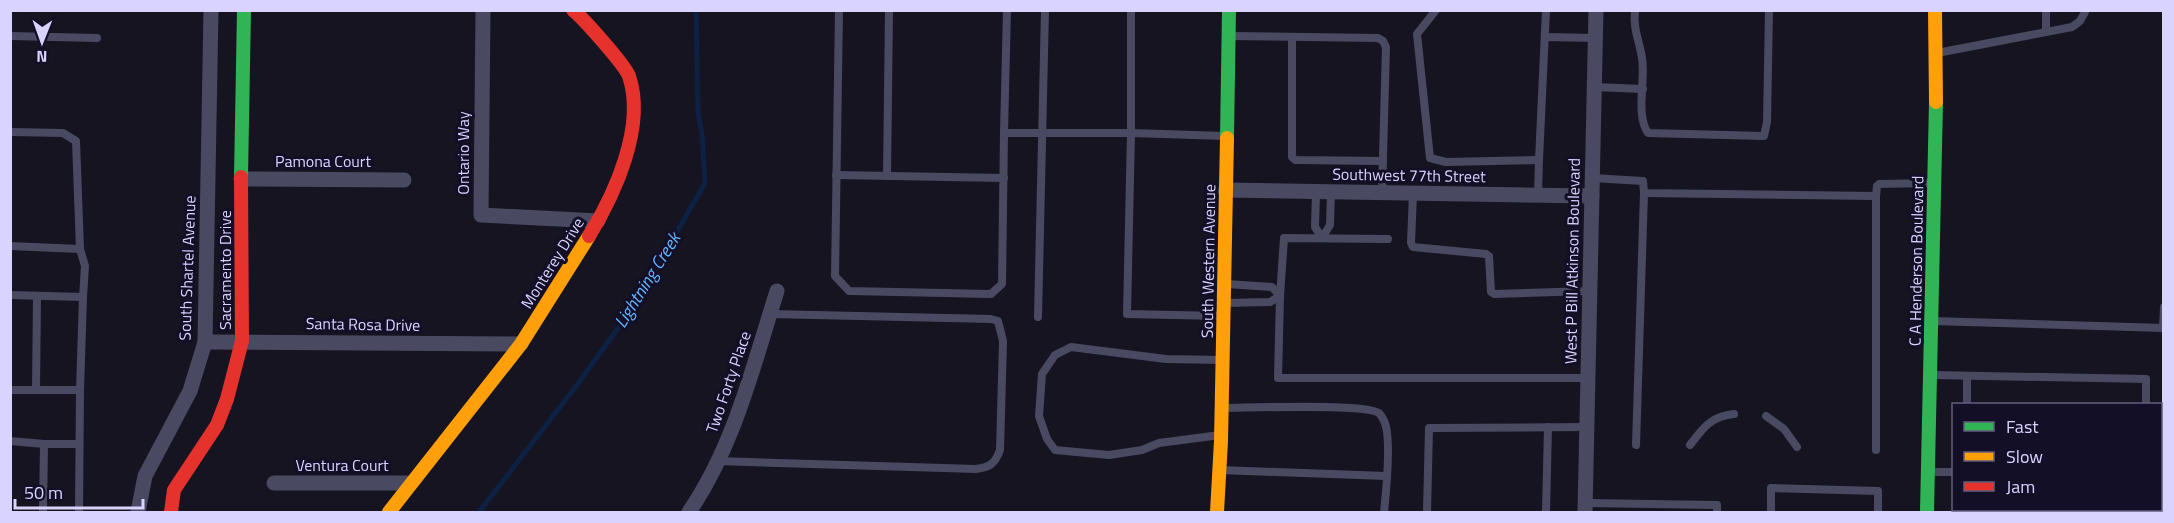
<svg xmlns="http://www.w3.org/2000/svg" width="2174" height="523" viewBox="0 0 2174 523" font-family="'Titillium Web',sans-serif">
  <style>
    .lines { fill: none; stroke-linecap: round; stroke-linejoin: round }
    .stream { stroke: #0d2144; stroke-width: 5 }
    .lane { stroke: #4a4962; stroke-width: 8 }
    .street { stroke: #4a4962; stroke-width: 15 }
    .fast { stroke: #30b455; stroke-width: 14 }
    .slow { stroke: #ff9f0a; stroke-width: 14 }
    .jam { stroke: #e5322d; stroke-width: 14 }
    .labels { text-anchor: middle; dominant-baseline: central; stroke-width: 6; stroke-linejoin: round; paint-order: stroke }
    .street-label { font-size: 16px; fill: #d9d4ff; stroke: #130f26 }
    .water-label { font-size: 18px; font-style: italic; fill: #62b6ff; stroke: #130f26 }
  </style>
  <rect width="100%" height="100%" fill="#161421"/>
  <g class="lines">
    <polyline class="stream" points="479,512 577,385 634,306 705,183 702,134 698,113 696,10"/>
    <g class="lane">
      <polyline points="839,10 835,276 849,291 991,294 1002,284 1004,133 1131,133 1127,314 1222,316"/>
      <polyline points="1131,10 1131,133 1225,136"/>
      <polyline points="1436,10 1417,34 1430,158 1446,162 1539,160 1538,195"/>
      <path d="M1635,10C1633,30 1639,39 1642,58C1646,79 1635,115 1648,133L1764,136L1767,122L1769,10"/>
      <polyline points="2046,10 2046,32"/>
      <polyline points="10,36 97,38"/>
      <polyline points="1229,36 1378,38 1383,41 1386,47 1382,193"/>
      <polyline points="1292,37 1292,157 1295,160 1383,161"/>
      <polyline points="1546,37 1595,38"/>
      <polyline points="1937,53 2072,27 2080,21 2085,12"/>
      <polyline points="1594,87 1643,89"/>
      <polyline points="10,132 63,133 76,141 80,249 85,266 83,297"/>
      <polyline points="1004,133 1007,10"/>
      <polyline points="1539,160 1546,10"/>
      <polyline points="836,175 1004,178"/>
      <polyline points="887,176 889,10"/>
      <polyline points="1592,178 1643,181 1644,193 1876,196 1877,186 1879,184 1932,183"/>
      <polyline points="1316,192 1315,227 1322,238 1330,225 1331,192"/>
      <polyline points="1413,193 1411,243 1413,247 1486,254 1489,256 1491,292 1494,294 1590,291"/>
      <polyline points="1388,239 1284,238 1280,296 1278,378 1588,378"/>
      <polyline points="10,246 80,249"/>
      <polyline points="10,295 83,297 80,390 79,512"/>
      <polyline points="1225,303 1270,302 1280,296 1272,287 1227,284"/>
      <polyline points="1038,317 1045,10"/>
      <polyline points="1932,321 2164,328"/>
      <polyline points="2163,328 2164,307"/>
      <polyline points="1933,375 2146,379 2146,404"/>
      <polyline points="10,390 80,390"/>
      <polyline points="36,390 37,296"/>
      <polyline points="1967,404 1967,376"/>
      <path d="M1223,408C1247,408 1365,403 1379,413C1380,414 1384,420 1384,421C1392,436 1386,493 1384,512"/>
      <polyline points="1766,416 1784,429 1797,447"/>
      <polyline points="1220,435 1159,443 1142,450 1109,455 1055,450 1047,439 1039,416 1042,374 1055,355 1071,347 1166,359 1220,360"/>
      <polyline points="10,441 44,444"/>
      <polyline points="1636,445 1644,193"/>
      <path d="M1690,445C1703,428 1711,416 1734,414"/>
      <polyline points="1876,450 1876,196"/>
      <path d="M717,461L976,469C990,467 995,464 1000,450L1003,341L998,321L991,319L770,314"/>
      <polyline points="1220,470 1386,476"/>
      <polyline points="1929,472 1954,472"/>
      <polyline points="1586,503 1717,505 1717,512"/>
      <polyline points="43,512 44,444 79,444"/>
      <polyline points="1427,512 1429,428 1587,427"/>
      <polyline points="1546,512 1548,427"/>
      <polyline points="1771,512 1771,488 1878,491 1878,512"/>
    </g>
    <g class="street">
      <polyline points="483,10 481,215 598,221"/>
      <polyline points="241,179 404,180"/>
      <polyline points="1225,190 1592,196"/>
      <polyline points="205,342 521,344"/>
      <polyline points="274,483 411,483"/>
      <polyline points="138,512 145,476 190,391 205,342 211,10"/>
      <path d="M689,512C734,446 753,367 777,291"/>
      <polyline points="1585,512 1596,10"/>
    </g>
    <g class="fast">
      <polyline points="1227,138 1229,10"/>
      <polyline points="241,177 244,10"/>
      <polyline points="1927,512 1936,102"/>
    </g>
    <g class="slow">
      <polyline points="1935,10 1936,102"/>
      <polyline points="389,512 521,344 589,236"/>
      <polyline points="1217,512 1221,441 1227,138"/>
    </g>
    <g class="jam">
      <path d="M573,10C584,19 624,64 629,76C646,126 615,194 589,236"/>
      <polyline points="171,512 174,490 217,425 227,399 242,341 241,177"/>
    </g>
  </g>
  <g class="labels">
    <g class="street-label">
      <text transform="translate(463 153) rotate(-90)">Ontario Way</text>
      <text x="323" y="161">Pamona Court</text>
      <text transform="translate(1409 175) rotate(1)">Southwest 77th Street</text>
      <text transform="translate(1208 261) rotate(-89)">South Western Avenue</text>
      <text transform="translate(1572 261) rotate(-89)">West P Bill Atkinson Boulevard</text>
      <text transform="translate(1916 261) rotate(-89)">C A Henderson Boulevard</text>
      <text transform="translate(552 263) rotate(-58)">Monterey Drive</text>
      <text transform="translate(187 268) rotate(-88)">South Shartel Avenue</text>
      <text transform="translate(225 270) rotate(-90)">Sacramento Drive</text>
      <text transform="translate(363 324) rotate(1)">Santa Rosa Drive</text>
      <text transform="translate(728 382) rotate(-71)">Two Forty Place</text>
      <text x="342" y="465">Ventura Court</text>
    </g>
    <g class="water-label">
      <text transform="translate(647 280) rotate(-58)">Lightning Creek</text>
    </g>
  </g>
  <rect width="2174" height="523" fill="none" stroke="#d9d4ff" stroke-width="24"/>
  <rect x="1952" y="403" width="210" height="108" fill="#130f26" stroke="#625e7d" stroke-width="1.5"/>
  <rect x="1964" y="422" width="30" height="9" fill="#30b455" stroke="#625e7d" stroke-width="1.5"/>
  <text x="2006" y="433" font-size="18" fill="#d9d4ff">Fast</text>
  <rect x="1964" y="452" width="30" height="9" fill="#ff9f0a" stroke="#625e7d" stroke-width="1.5"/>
  <text x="2006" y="463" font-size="18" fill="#d9d4ff">Slow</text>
  <rect x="1964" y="482" width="30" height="9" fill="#e5322d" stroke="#625e7d" stroke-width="1.5"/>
  <text x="2006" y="493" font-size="18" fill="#d9d4ff">Jam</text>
  <g transform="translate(42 42) rotate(181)" stroke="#130f26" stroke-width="4.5" paint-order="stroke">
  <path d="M0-4.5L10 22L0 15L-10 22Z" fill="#d9d4ff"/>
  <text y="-9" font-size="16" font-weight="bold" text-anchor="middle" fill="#d9d4ff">N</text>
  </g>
  <path d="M15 499v9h128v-9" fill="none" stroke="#d9d4ff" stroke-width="3"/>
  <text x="24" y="499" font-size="18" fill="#d9d4ff" stroke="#130f26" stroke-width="4.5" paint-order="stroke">50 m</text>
</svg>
